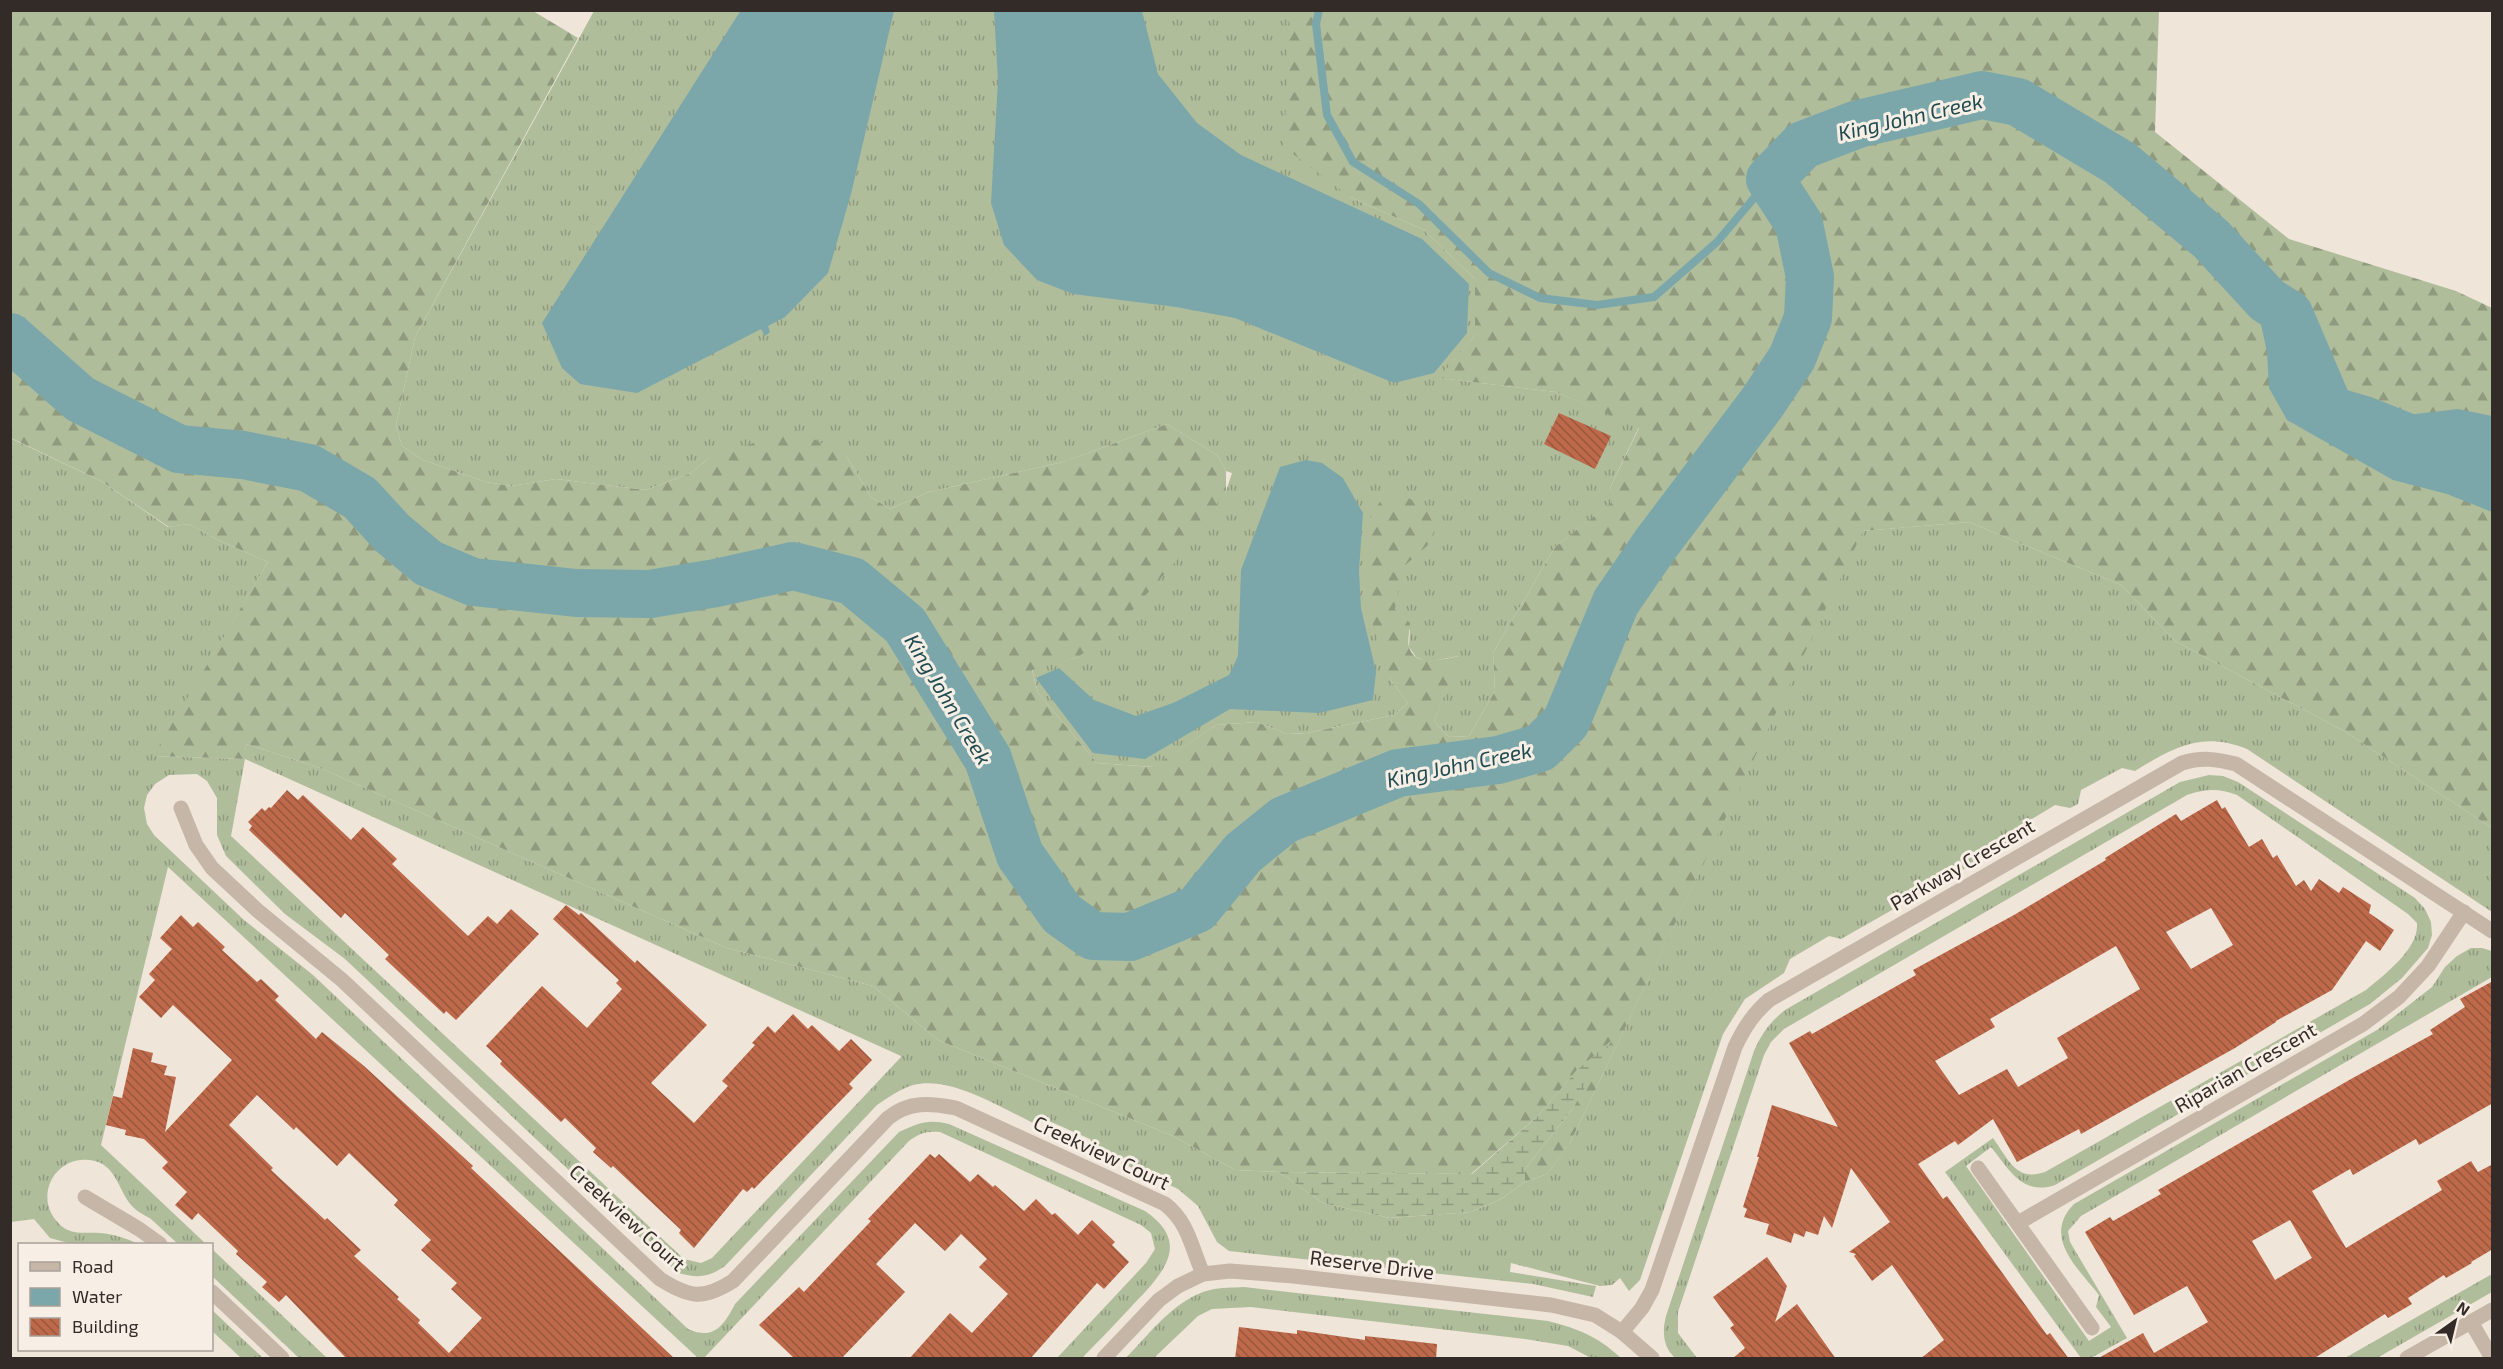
<svg xmlns="http://www.w3.org/2000/svg" width="2503" height="1369" viewBox="0 0 2503 1369" font-family="'Exo 2',sans-serif">
  <style>
    .grass { fill: url(#grass-tufts); fill-rule: evenodd }
    .forest { fill: url(#forest-firs) }
    .wetland { fill: url(#wetland-marsh) }
    .water { fill: #7ba7aa }
    .lines { fill: none; stroke-linecap: round; stroke-linejoin: round }
    .stream { stroke: #7ba7aa; stroke-width: 8 }
    .river { stroke: #7ba7aa; stroke-width: 48 }
    .building { fill: url(#building-back-hatch); fill-rule: evenodd }
    .street { stroke: #c6b6a7; stroke-width: 15 }
    .labels { text-anchor: middle; dominant-baseline: central; stroke-width: 6; stroke-linejoin: round; paint-order: stroke }
    .street-label { font-size: 20px; fill: #332b27; stroke: #f7efe5 }
    .water-label { font-size: 21px; font-style: italic; fill: #204c51; stroke: #f7efe5 }
  </style>
  <defs>
    <pattern id="grass-tufts" width="24" height="20" patternUnits="userSpaceOnUse" patternTransform="scale(1.5)"><rect width="24" height="20" fill="#b0bd9b"/><path d="M3 7l-1-3M5 7V3M7 7l1-3M15 17l-1-3M17 17v-4M19 17l1-3" fill="none" stroke="#909a7e"/></pattern>
    <pattern id="forest-firs" width="22" height="20" patternUnits="userSpaceOnUse" patternTransform="scale(1.5)"><rect width="22" height="20" fill="#b0bd9b"/><path d="M5 1l3.5 6h-7zM16 11l3.5 6h-7z" fill="#909a7e"/></pattern>
    <pattern id="wetland-marsh" width="20" height="14" patternUnits="userSpaceOnUse" patternTransform="scale(1.5)"><rect width="20" height="14" fill="#b0bd9b"/><path d="M1 5h8M5 5V1M11 12h8M15 12V8" fill="none" stroke="#909a7e"/></pattern>
    <pattern id="building-back-hatch" width="6" height="6" patternUnits="userSpaceOnUse" patternTransform="scale(1.5)"><rect width="6" height="6" fill="#bd694a"/><path d="M-1 5l2 2M0 0l6 6M5-1l2 2" fill="none" stroke="#9a573e"/></pattern>
  </defs>
  <rect width="100%" height="100%" fill="#efe5d9"/>
  <g class="grass">
    <polygon points="1291,10 1350,197 1424,230 1475,279 1475,335 1440,378 1556,392 1639,427 1610,488 1617,499 1555,547 1493,653 1495,691 1469,736 1449,737 1434,721 1459,656 1427,662 1416,657 1409,647 1410,630 1395,609 1394,492 1389,678 1408,703 1394,715 1307,733 1287,734 1257,722 1216,725 1154,767 1097,763 1038,693 1032,669 1078,657 1226,491 1232,473 1226,471 1217,455 1167,424 1063,462 929,492 890,509 871,497 847,457 709,458 691,473 646,490 556,479 511,486 486,482 423,460 402,446 396,425 415,337 594,11"/>
    <path d="M10,438L101,481L168,527L189,524L214,538L268,562L154,756L244,759L246,744L320,768L727,948L873,986L938,1040L1173,1136L1235,1170L1279,1172L1323,1203L1390,1218L1471,1212L1501,1199L1525,1182L1547,1174L1570,1143L1862,531L1969,522L2121,585L2175,641L2344,731L2492,828V912L2247,749C2202,731 2174,747 2135,771L2122,768L2081,790L2078,804L2070,808L2055,805L2017,828L2015,840L1841,939L1829,936L1790,959L1784,973L1745,999L1723,1034L1640,1280L1629,1291L1620,1278L1612,1285L1600,1286L1511,1263L1510,1272L1596,1286L1593,1297L1533,1284L1229,1251L1217,1242L1198,1206L1178,1189L1098,1152L1090,1139L1049,1121L1035,1124C1002,1108 950,1075 913,1085C900,1089 889,1097 877,1105L725,1266C708,1278 697,1278 678,1273L345,959L285,914L226,856L217,835V798L207,781L197,774L169,775L155,784L147,795L144,808L147,824L154,835L244,920L313,975L688,1329C714,1341 724,1325 735,1304L899,1132C919,1123 927,1119 949,1124L1145,1211C1195,1245 1159,1277 1130,1308C1114,1325 1098,1342 1082,1358H1057L1146,1263L1155,1249L1151,1233L1141,1225L940,1132C926,1131 919,1133 908,1142L704,1358H698L168,867L101,1145L206,1244H178C169,1236 160,1227 151,1219C145,1215 137,1212 132,1206C119,1192 117,1167 95,1161C54,1151 29,1202 64,1228C75,1235 88,1232 100,1233C114,1234 127,1239 139,1244H72L50,1238L34,1219L11,1222ZM245,759L901,1056V1057L712,1258L701,1263L684,1259L231,836Z"/>
    <path d="M2209,775L2223,776L2238,782L2415,898L2425,909L2431,922L2432,935L2428,948L2402,978L2370,1004L2055,1185C2022,1196 2009,1169 1991,1147L1966,1166L2089,1341L2111,1327L2096,1307L2099,1295C2077,1267 2042,1237 2074,1204L2377,1030L2432,987L2445,967L2457,956L2471,948H2482L2492,951V977L2081,1216L2068,1231L2070,1242L2127,1338L2091,1358H2081L1945,1172L1993,1138C2009,1160 2016,1182 2045,1172L2366,990C2385,974 2419,949 2417,923L2408,914L2237,795C2218,788 2206,789 2187,795L1784,1029L1771,1042L1764,1055L1678,1312V1333L1697,1358H1675C1663,1347 1662,1332 1666,1316L1754,1051C1762,1033 1770,1022 1785,1010L2180,782Z"/>
    <polygon points="212,1249 327,1358 299,1358 212,1276"/>
    <polygon points="2492,1274 2492,1292 2377,1358 2345,1358"/>
    <path d="M1244,1287L1548,1321C1579,1329 1597,1336 1621,1358H1591L1568,1346L1525,1339L1251,1307L1212,1309L1198,1316L1154,1358H1126C1149,1334 1176,1298 1210,1290C1221,1287 1233,1288 1244,1287Z"/>
    <polygon points="212,1310 263,1358 241,1358 212,1331"/>
  </g>
  <path class="forest" d="M10,11H533L578,38L415,337L396,425L402,446L423,460L486,482L511,486L556,479L646,490L691,473L709,458L795,429L847,457L871,497L890,509L929,492L1063,462L1167,424L1217,455L1226,471V491L1176,561L1116,629L1078,657L1032,670L1038,693L1097,763L1153,767L1216,725L1257,722L1287,734L1307,733L1394,715L1408,703L1389,678L1365,599L1371,517L1382,498L1394,492L1443,513L1427,546L1402,568L1395,609L1410,623C1410,630 1407,641 1409,647C1415,669 1445,658 1460,656L1434,721L1449,737L1469,736L1495,691L1493,653L1555,547L1616,499L1610,488L1639,428L1556,392L1439,378L1475,335V279L1424,230L1350,197L1284,147L1290,11H2159L2155,132L2289,239L2456,291L2492,308V828L2344,731L2175,641L2121,585L1969,522L1863,531L1569,1145L1547,1174L1525,1182V1169L1574,1107L1578,1069L1539,1115L1471,1174L1279,1172L1235,1170L1173,1136L938,1040L873,986L727,948L320,768L246,744L245,759L153,756L268,562L214,538L189,524L169,527L101,481L11,438Z"/>
  <polygon class="wetland" points="1612,1040 1574,1107 1525,1169 1525,1182 1501,1199 1471,1212 1390,1218 1323,1203 1279,1172 1472,1174 1539,1115 1576,1071"/>
  <g class="water">
    <polygon points="741,10 894,11 851,194 828,273 785,317 768,326 770,332 765,336 761,329 637,393 580,384 562,368 542,323"/>
    <polygon points="994,11 1142,11 1158,74 1197,123 1241,155 1422,239 1469,284 1467,333 1434,373 1394,383 1235,318 1176,307 1073,294 1037,280 1004,245 991,203 998,81"/>
    <polygon points="2267,300 2289,314 2331,410 2364,420 2458,409 2492,416 2492,512 2447,494 2393,480 2287,420 2269,388 2267,352 2257,306"/>
    <polygon points="1306,460 1322,463 1343,478 1363,513 1359,571 1361,608 1376,672 1373,700 1319,713 1230,709 1145,759 1093,753 1036,678 1059,668 1094,700 1136,716 1173,703 1229,675 1238,656 1241,570 1280,467"/>
  </g>
  <g class="lines">
    <polyline class="stream" points="1319,10 1316,24 1327,115 1353,162 1419,204 1489,273 1540,298 1597,305 1654,297 1717,242 1770,179"/>
    <polyline class="river" points="10,337 80,399 179,449 243,455 309,468 360,498 392,533 428,563 473,582 576,593 650,594 716,583 793,566 852,581 905,625 988,759 1020,855 1062,914 1093,936 1130,937 1197,909 1243,853 1284,820 1398,773 1498,760 1540,748 1566,722 1616,602 1655,545 1762,403 1792,358 1808,318 1810,277 1799,224 1770,179 1803,145 1858,124 1982,95 2018,102 2120,163 2211,239 2267,300 2289,314 2330,410 2364,420 2492,471"/>
  </g>
  <g class="building">
    <polygon points="1559,413 1611,436 1595,469 1544,444"/>
    <polygon points="287,790 298,800 303,795 351,840 363,827 397,859 392,864 468,936 488,916 497,924 511,909 539,934 456,1020 446,1011 444,1014 385,959 389,955 345,913 341,918 249,830 252,826 248,822 262,808 265,811 269,807 271,808"/>
    <path d="M2217,800L2222,809L2225,807L2249,847L2262,839L2273,858L2277,855L2296,886L2304,880L2311,891L2319,879L2339,893L2343,887L2371,905L2369,913L2394,930L2380,951L2366,941L2332,990L2276,1021V1022L2235,1048L2081,1134L2079,1129L2017,1162L1993,1119L1958,1145L1955,1141L1918,1164L1943,1199L1947,1196L2047,1335L2050,1333L2069,1359H1920L1944,1340L1892,1265L1872,1281L1854,1256L1856,1254L1849,1252L1890,1222L1851,1168L1832,1228L1824,1216L1818,1235L1806,1231L1804,1237L1794,1233L1791,1243L1766,1234L1769,1224L1744,1217L1747,1209L1743,1207L1759,1157H1757L1772,1105L1838,1127L1789,1043L1810,1031L1812,1034L1916,975L1913,970L2014,915L2106,860L2105,858L2176,814L2181,821ZM2211,908L2233,945L2191,969L2166,932ZM2116,946L2140,989L2057,1038L2068,1058L2018,1087L2007,1069L1959,1095L1935,1061L1995,1027L1990,1019Z"/>
    <polygon points="566,905 579,915 581,913 635,963 637,960 707,1025 651,1083 694,1123 728,1086 722,1081 755,1045 752,1043 768,1026 775,1033 793,1014 808,1029 812,1025 839,1051 851,1039 872,1060 849,1084 853,1088 754,1189 752,1187 747,1192 743,1189 694,1248 679,1233 681,1230 613,1166 611,1168 593,1152 596,1148 565,1118 561,1122 500,1064 502,1061 486,1046 542,986 587,1028 622,989 616,983 619,980 553,919"/>
    <path d="M181,915L193,927L198,922L225,947L222,950L257,982L261,979L279,996L275,1000L316,1039L322,1032L364,1066L473,1166L471,1168L675,1359H347L286,1295L279,1302L262,1287L267,1282L236,1254L238,1251L198,1213L192,1220L175,1205L187,1192L162,1168L168,1162L144,1139L125,1135L126,1130L106,1125L113,1096L122,1098L133,1048L153,1053L151,1062L167,1066L164,1075L176,1077L165,1132L232,1060L173,1005L161,1018L139,997L155,980L149,974L172,949L160,938ZM257,1095L294,1130L296,1127L337,1166L349,1153L398,1200L394,1205L431,1240L421,1250L457,1283L451,1289L482,1318L449,1353L418,1323L420,1320L397,1299L399,1297L354,1256L361,1250L327,1218L325,1220L271,1170L273,1168L229,1125Z"/>
    <path d="M2493,981V1103L2419,1145L2416,1139L2353,1175L2350,1169L2312,1191L2346,1248L2442,1190L2437,1181L2471,1161L2478,1172L2493,1164V1249L2471,1262L2472,1263L2446,1278L2444,1275L2408,1298L2412,1304L2388,1318L2385,1314L2313,1359H2097L2143,1333L2154,1353L2208,1322L2187,1286L2134,1315L2085,1232L2110,1217L2113,1221L2161,1194L2158,1190L2351,1079L2433,1034L2430,1030L2465,1007L2460,999ZM2290,1220L2312,1258L2275,1280L2252,1241Z"/>
    <polygon points="930,1154 935,1158 939,1154 970,1182 978,1174 993,1187 995,1185 1024,1211 1036,1199 1052,1215 1055,1213 1078,1235 1092,1220 1115,1242 1112,1245 1129,1262 1104,1289 1097,1283 1030,1359 909,1359 950,1313 972,1333 1008,1294 979,1267 987,1259 961,1234 945,1251 915,1223 876,1264 905,1292 841,1359 795,1359 759,1325 799,1287 804,1292 871,1221 868,1219"/>
    <polygon points="1767,1257 1787,1286 1775,1322 1797,1304 1836,1359 1732,1359 1745,1348 1730,1328 1734,1325 1713,1297"/>
    <polygon points="1239,1327 1297,1334 1297,1330 1365,1340 1365,1336 1437,1344 1436,1359 1235,1359"/>
  </g>
  <g class="lines">
    <g class="street">
      <path d="M181,808L196,845L212,868L257,910L342,980L660,1279C690,1298 703,1300 733,1281L888,1118C909,1101 930,1103 956,1108L1165,1204C1189,1223 1191,1247 1203,1274"/>
      <polyline points="1978,1168 2092,1328"/>
      <polyline points="85,1197 139,1229 160,1244"/>
      <polyline points="2018,1223 2363,1024 2399,997 2428,966 2464,912"/>
      <polyline points="212,1292 282,1358"/>
      <polyline points="2471,1322 2492,1358"/>
      <path d="M1622,1332L1642,1308L1652,1290L1735,1047C1744,1028 1753,1014 1769,1000L2182,763C2202,757 2216,759 2236,764L2492,931"/>
      <polyline points="1104,1358 1159,1300 1178,1286 1203,1274 1230,1271 1293,1276 1551,1305 1595,1315 1622,1332 1652,1358"/>
      <polyline points="2407,1358 2492,1310"/>
    </g>
  </g>
  <g class="labels">
    <g class="street-label">
      <text transform="translate(1962 864) rotate(-30)">Parkway Crescent</text>
      <text transform="translate(2245 1067) rotate(-30)">Riparian Crescent</text>
      <text transform="translate(1102 1152) rotate(25)">Creekview Court</text>
      <text transform="translate(628 1217) rotate(42)">Creekview Court</text>
      <text transform="translate(1372 1264) rotate(7)">Reserve Drive</text>
    </g>
    <g class="water-label">
      <text transform="translate(1910 116) rotate(-13)">King John Creek</text>
      <text transform="translate(949 699) rotate(59)">King John Creek</text>
      <text transform="translate(1459 764) rotate(-12)">King John Creek</text>
    </g>
  </g>
  <rect width="2503" height="1369" fill="none" stroke="#332b27" stroke-width="24"/>
  <rect x="18" y="1243" width="195" height="108" fill="#f7efe5" stroke="#a9a199" stroke-width="1.5"/>
  <rect x="30" y="1262" width="30" height="9" fill="#c6b6a7" stroke="#a9a199" stroke-width="1.5"/>
  <text x="72" y="1273" font-size="18" fill="#332b27">Road</text>
  <rect x="30" y="1288" width="30" height="18" fill="#7ba7aa" stroke="#a9a199" stroke-width="1.5"/>
  <text x="72" y="1303" font-size="18" fill="#332b27">Water</text>
  <rect x="30" y="1318" width="30" height="18" fill="url(#building-back-hatch)" stroke="#a9a199" stroke-width="1.5"/>
  <text x="72" y="1333" font-size="18" fill="#332b27">Building</text>
  <g transform="translate(2455 1321) rotate(34)" stroke="#f7efe5" stroke-width="4.5" paint-order="stroke">
  <path d="M0-4.5L10 22L0 15L-10 22Z" fill="#332b27"/>
  <text y="-9" font-size="16" font-weight="bold" text-anchor="middle" fill="#332b27">N</text>
  </g>
</svg>
